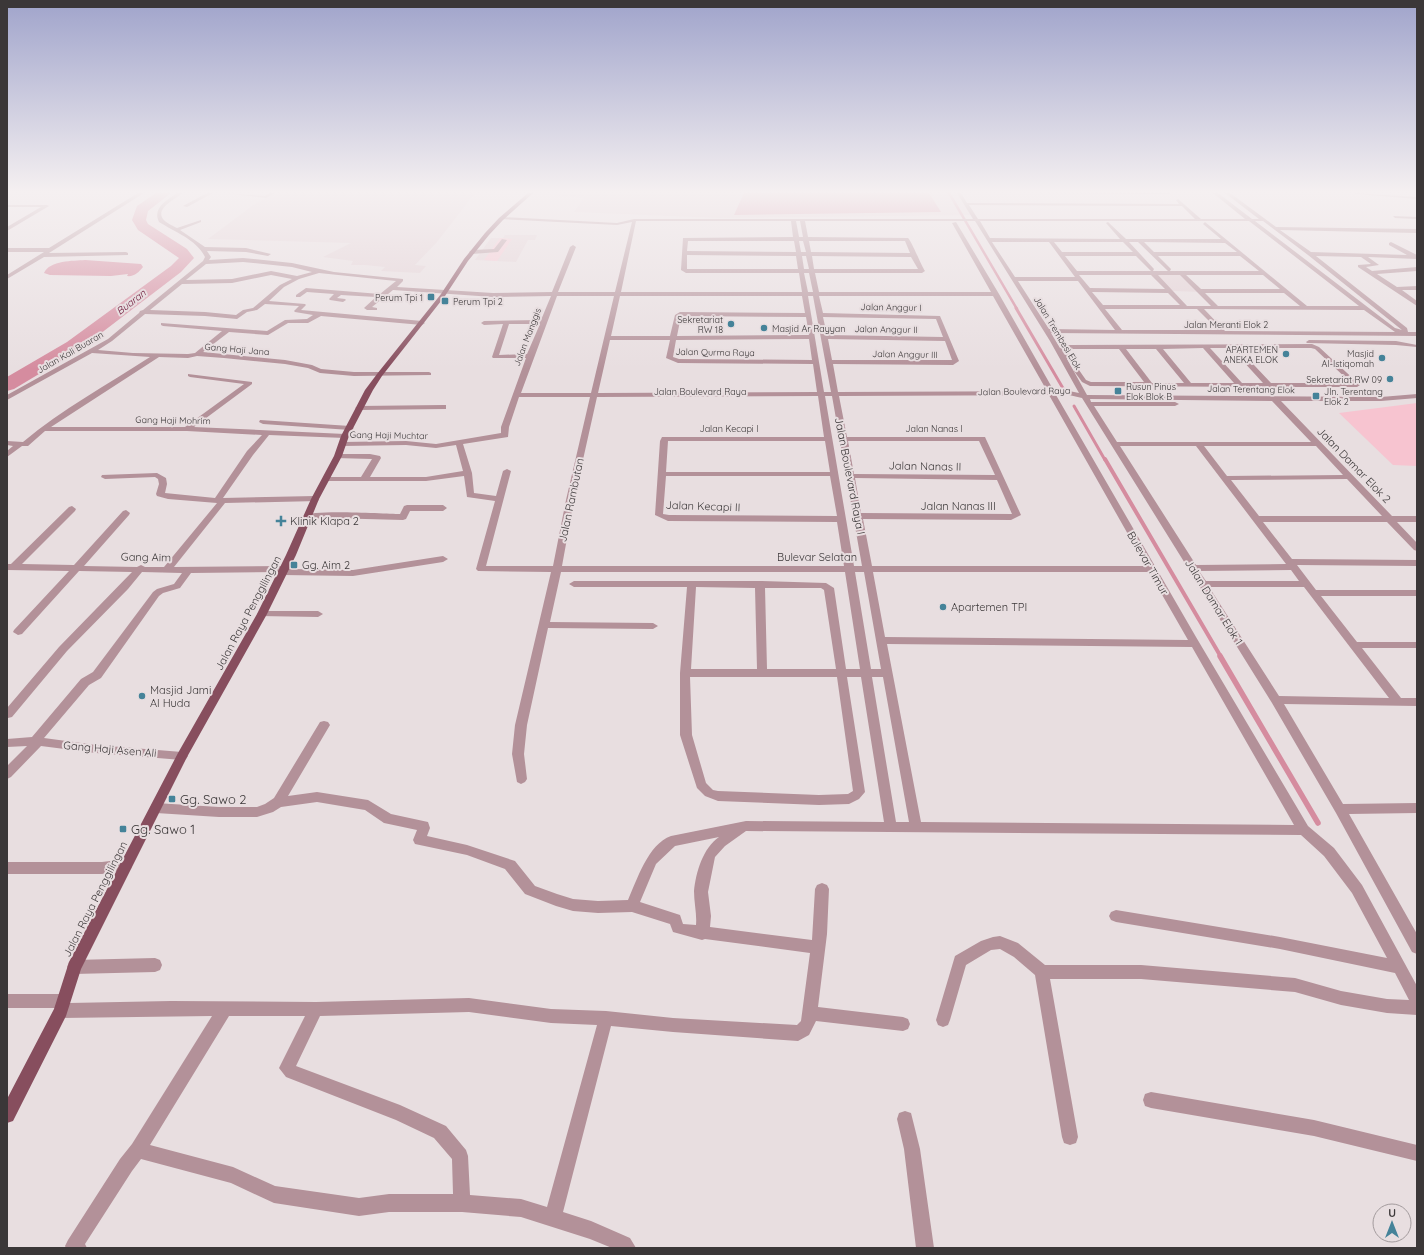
<svg xmlns="http://www.w3.org/2000/svg" width="1424" height="1255" viewBox="0 0 1424 1255" font-family="Quicksand,sans-serif">
  <style>
    .built { fill: #e2d0d4 }
    .green { fill: #f7c4d0 }
    .water { fill: #d58c9f }
    .lines { fill: none; stroke-linecap: round; stroke-linejoin: round }
    .stream-far3 { stroke: #d58c9f; stroke-width: 2.5 }
    .stream-far2 { stroke: #d58c9f; stroke-width: 3 }
    .stream-far1 { stroke: #d58c9f; stroke-width: 4 }
    .stream { stroke: #d58c9f; stroke-width: 5.5 }
    .river { fill: #d58c9f; fill-rule: evenodd }
    .minor { fill: #b39199; fill-rule: evenodd }
    .major { fill: #874e5e; fill-rule: evenodd }
    .poi-dot { fill: #458399; stroke: #e8dee0; stroke-width: 1.5 }
    .labels { text-anchor: middle; dominant-baseline: central; stroke-width: 4; stroke-linejoin: round; paint-order: stroke }
    .far-poi-label { font-size: 9px; fill: #3b3738; stroke: #e8dee0; text-anchor: end }
    .far-street-label { font-size: 9px; fill: #3b3738; stroke: #e8dee0 }
    .far-water-label { font-size: 10px; font-style: italic; fill: #6b1436; stroke: #e8dee0 }
    .street-label { font-size: 11px; fill: #3b3738; stroke: #e8dee0 }
    .poi-label { font-size: 11px; fill: #3b3738; stroke: #e8dee0; text-anchor: start }
    .near-poi-label { font-size: 13px; fill: #3b3738; stroke: #e8dee0; text-anchor: start }
  </style>
  <rect width="100%" height="100%" fill="#e8dee0"/>
  <g class="built">
    <polygon points="274,193 475,193 437,242 415,265 426,266 420,273 381,271 385,267 365,265 351,265 353,261 323,257 351,243 208,239 252,206"/>
    <polygon points="960,193 973,215 719,218 574,212 584,198 542,194"/>
    <polygon points="505,235 537,235 535,240 528,240 516,262 475,260 491,238 503,238"/>
    <polygon points="1155,274 1185,274 1203,292 1173,291"/>
  </g>
  <g class="green">
    <polygon points="500,238 512,239 497,261 484,260"/>
    <polygon points="1417,403 1417,466 1393,465 1339,413"/>
  </g>
  <g class="water">
    <polygon points="744,193 929,193 941,212 734,215"/>
    <path d="M85,260L141,264L143,267C139,272 134,277 127,276L128,274L111,276L50,275L44,273C50,260 73,261 85,260Z"/>
  </g>
  <g class="lines">
    <polyline class="stream-far3" points="949,193 1017,309"/>
    <g class="stream-far2">
      <polyline points="1016,308 1064,390"/>
      <polyline points="1074,406 1105,460"/>
    </g>
    <polyline class="stream-far1" points="1105,459 1221,657"/>
    <polyline class="stream" points="1220,656 1318,823"/>
    <polygon class="river" points="156,193 171,193 148,211 146,220 148,224 187,249 194,258 181,272 79,350 14,389 7,391 7,377 67,342 171,266 179,258 138,230 132,220 137,206"/>
    <g class="minor">
      <polygon points="138,193 144,193 49,253 126,252 128,253 128,255 44,257 7,279 7,275 44,252 7,252 7,248 49,248"/>
      <path d="M177,193H183C177,198 155,208 163,219C166,223 173,226 177,228L201,220V222L180,230L205,247L246,248L271,254L268,256L246,252L207,251L211,257L209,260L243,258L292,263L334,272L403,279V281L397,287L493,293L552,292L570,247L573,245L576,247L558,292H615L632,222L617,225L500,219L502,217L617,223L634,219H973L957,193H961L967,203L1179,204L1176,200L1178,199L1201,219H1245L1213,193H1218L1252,219H1259L1225,193H1230L1276,227L1417,229V233L1280,230L1311,252L1407,255L1389,245V243L1391,242L1417,255V259L1368,257L1379,265L1366,267L1372,271L1417,267V271L1377,274L1397,287L1417,286V290H1402L1417,301V306L1358,267V265L1371,264L1361,257L1316,256L1407,328L1408,332H1417V336L1051,333L1060,348L1069,345L1312,344L1319,347L1360,385L1357,387H1274L1271,389L1267,387L1090,386L1082,382L1074,371L1075,370H1079L1086,380L1091,382H1144L1119,349H1067L1072,358L1067,359L1087,395L1381,397L1417,394V398L1381,401H1281L1392,516H1417V522H1397L1417,543V551L1414,550L1387,522H1263L1292,559L1417,560V566L1297,565L1316,590H1417V596H1321L1357,642H1417V648H1362L1401,698H1417V706L1284,704L1343,804L1417,803V813L1349,814L1417,934V954L1412,952L1336,813L1272,703L1082,398L1069,395H1056L1196,637L1308,826L1334,848L1362,885L1417,986V1015L1387,1013L1341,1005L1295,992L1141,979H1050L1078,1137L1076,1143L1070,1145L1064,1143L1062,1137L1035,975L1014,957L1000,949L991,950L966,965L950,1020L948,1025L943,1027L938,1025L936,1020L955,956L981,941L993,937L1000,936L1018,943L1045,965H1141L1295,978L1341,991L1387,999L1409,1000L1395,973L1280,949L1116,922L1111,920L1109,916L1111,912L1116,910L1280,937L1387,958L1352,893L1324,856L1301,835L746,831L725,846L715,857L708,892L711,916L710,927L812,940L815,889L817,885L822,883L827,885L829,889L827,934L818,1007L903,1017L908,1019L910,1024L908,1029L903,1031L816,1021L809,1035L798,1041L673,1032L611,1026L563,1212L591,1221L630,1238L636,1248H612L590,1239L521,1217L462,1212H389L359,1216L274,1203L231,1183L141,1159L132,1171L85,1244L87,1248H66L65,1246L68,1240L120,1159L132,1144L212,1016L61,1018L56,1016L54,1011L55,1008H7V994H63L68,996L70,1001L69,1003L171,1001L316,1002L469,998L551,1009L606,1011L673,1018L797,1025L801,1021L810,953L705,939L702,940L673,932L670,924L632,912L598,913L573,911L556,906L525,894L505,869L467,855L415,844L413,840L417,830L384,823L365,810L317,802L281,807L273,812L257,817H219L156,813L152,812L150,808L152,804L156,803L219,807H257L265,804L274,798L320,722L324,721L328,722L330,725L288,796L317,792L368,800L391,814L428,822L430,828L427,836L467,845L515,861L535,886L557,894L573,899L598,901L628,900C637,880 648,844 671,836L746,821L884,822L861,677H847L865,792L859,799L849,804L819,805L718,801L705,796L697,788L680,735V673L687,587H574L569,584L574,581H760L826,583L834,588L846,669H860L845,572H561L550,622L653,623L658,626L653,629L548,628L527,725L524,754L527,779L525,782L521,784L517,782L512,754L515,725L551,572L478,571L476,569L495,501L467,497L464,476L426,481H326L322,479L326,477H361L372,459L335,458V454H370L380,456L381,458L370,477H426L463,471L456,445L436,448L406,445L343,446L339,444L343,442L406,441L436,444L501,433V427L526,358H493L492,357L503,324L484,325L481,323L484,321L541,320L551,296L493,297L393,290L372,307L377,308V310H367L364,308L376,297L341,295L337,298L345,299L346,300L343,302L330,300L329,299L334,294L307,292L300,297H296V295L306,288L380,294L396,281L319,273L299,279L284,287L269,301L305,304L306,305L301,310L422,321L425,323L422,325L321,316L308,323H288L268,335L229,332L203,352L285,360L312,365L321,369L354,372H429L431,373V375L354,376L320,373L308,368L285,364L224,358L197,356L188,358L159,357L51,427H185L244,384L190,377L188,376V374L252,382V384L194,427L345,434L349,436L345,438L269,435L253,455L223,498L315,496L319,499L318,501L225,503L174,567L285,566L290,569L353,570L443,556L448,559L443,562L353,576L283,575L278,572L191,573L180,588L163,593L159,596L101,678L89,685L44,738L96,745L182,752L186,753L188,756L186,759L182,760L96,753L41,746L11,777L7,779V766L27,746L7,747V739L32,737L81,679L93,672L153,592L157,589L174,584L182,573L142,572L128,589L67,651L12,717L8,718L7,708L59,647L132,572L79,571L22,634L18,635L13,632L14,630L69,571L7,570V564H11L69,507L72,506L76,509L75,511L22,564L74,565L123,511L126,510L130,513L129,515L84,566L137,567L141,565L145,567H164L217,503L168,499L157,496L156,494L159,484L158,479L155,477L105,479L101,477L102,475L157,473L166,478L167,484L165,493L215,498L247,451L262,435L187,431H45L28,446H22L7,457V451L13,446L7,445V441L23,442C62,409 107,385 150,357L92,353L7,400V395L108,339L139,313L140,311L143,310L203,261L205,257C197,240 175,232 159,222C152,208 167,200 177,193ZM969,205L1182,206L1195,219H978ZM636,221H791L793,237L683,238L681,270L686,273H799L802,292H621ZM796,221H800L803,237H799ZM805,221H975L1050,341L1079,393L1069,391H1054L999,294L956,222L952,223L991,292H819L815,273H922L925,271C921,265 911,240 908,238L808,237ZM980,221H1249L1359,306H1307L1205,222L1203,224L1221,239H1126L1108,222L1106,223L1120,239L990,238ZM1255,221H1263L1308,255L1402,330L1395,328ZM688,241H794L796,252L687,251ZM799,241H803L806,252H801ZM809,241H905L910,253L811,252ZM992,242H1049L1075,277H1015ZM1054,242H1123L1133,252H1062ZM1129,242H1138L1168,271H1153L1154,269ZM1144,242L1225,243L1237,252H1154ZM687,255L796,256L798,269H687ZM802,256H806L809,269H804ZM812,256L911,257L918,269H814ZM1065,256H1136L1151,271H1077ZM1158,256H1240L1259,271H1170L1171,269ZM243,262L292,267L312,272L297,276L271,271L232,279L186,280L206,264ZM804,273H809L813,292H808ZM271,275L292,279L280,285L253,308L243,310L236,315L205,312L150,310L182,284L232,283ZM1079,275H1151L1165,289L1090,288ZM1158,275H1180L1211,306H1187ZM1186,275H1263L1280,289H1201ZM1018,281H1078L1115,330L1049,329ZM1092,292L1168,293L1180,305H1103ZM1205,293H1284L1300,306H1218ZM557,296H614L591,393H521ZM620,296H802L805,313L680,312L675,315L670,336H611ZM808,296H813L831,392H824ZM819,296H993L1047,391L838,392L833,364L953,365L959,361L940,316L823,313ZM265,304L299,306L294,311L295,312L313,315L307,319L285,320L267,331L161,323V325L163,326L222,331L195,353L188,354L133,353L98,350L112,341L145,314L205,316L237,319L247,312L257,310ZM1105,309H1197L1218,330H1122ZM1204,309L1364,310L1395,332L1225,331ZM681,316L806,317L809,335L677,336ZM823,317L936,319L943,337L827,335ZM509,324H540L527,354L499,355ZM809,339L812,360L679,359L673,357L676,340ZM828,339L945,341L952,360H832ZM610,340H670L666,358L678,363L813,364L817,392L598,393ZM1203,348L1234,383H1191L1163,349ZM1210,348H1231L1263,383H1242ZM1238,348H1311L1315,349L1351,383H1271ZM1126,349H1156L1184,383H1152ZM1049,395L1146,566H872L863,519L1011,520L1021,515L985,437H847L839,396ZM818,396L824,437H662L660,441L655,515L668,521L837,522L844,566H562L574,500L597,397ZM825,396H832L862,566H854ZM519,397H590L566,500L553,566H486L511,471L507,469L503,471L496,496L474,493L472,473L463,444L508,437L509,427ZM1090,399L1272,401L1311,442H1117L1094,406H1175L1179,404L1175,402H1091ZM668,441H825L830,472H666ZM848,441H979L995,475L854,474ZM1120,446H1196L1286,564L1196,565ZM1204,446H1316L1343,475L1227,476ZM666,476H830L837,516L669,515L663,514ZM855,478L997,480L1012,514L861,513ZM1347,479L1382,516H1259L1231,480ZM1291,570L1299,581H1206L1199,571ZM855,572H864L881,669H871ZM873,572H1149L1188,640L885,637ZM696,587L755,588L757,669H691ZM1209,587H1304L1389,698L1279,696ZM765,588H821L824,590L836,669H767ZM887,644L1192,647L1294,825L921,822ZM690,677H837L853,791L848,794L819,795L718,791L713,790L706,783L692,735ZM872,677H883L909,822H896ZM719,837C703,848 696,872 694,891C694,903 697,914 696,925L683,924L680,915L640,902L656,864L675,846ZM469,1012L551,1023L597,1025L547,1207L521,1199L470,1195L468,1156L466,1150L446,1126L400,1105L296,1066L320,1016ZM229,1016H305L279,1068L286,1077L396,1120L434,1138L452,1159L453,1194H389L359,1198L275,1186L233,1167L150,1145Z"/>
      <polygon points="207,193 213,193 187,207 183,206"/>
      <polygon points="223,193 265,196 269,193 275,193 266,198"/>
      <polygon points="1003,193 1172,193 1170,194"/>
      <polygon points="1354,193 1417,197 1417,199 1356,194"/>
      <polygon points="7,205 47,205 49,206 7,231 7,227 41,207 7,207"/>
      <polygon points="1393,216 1417,217 1417,219 1395,218"/>
      <polygon points="502,239 507,240 498,252 472,254 469,252 472,250 494,249"/>
      <polygon points="1309,340 1396,341 1417,345 1417,347 1396,345 1307,343 1306,342"/>
      <polygon points="443,405 446,405 446,409 359,410 355,408 359,406"/>
      <polygon points="260,420 350,426 354,428 350,430 263,424 259,422"/>
      <path d="M407,505H443L447,508L443,511H410L406,519L403,520L328,518L308,519L304,516C311,509 385,514 400,514L404,506Z"/>
      <polygon points="262,611 318,611 323,614 318,617 259,616 257,614 259,612"/>
      <polygon points="126,859 131,861 132,865 131,869 102,874 7,874 7,862 102,862"/>
      <polygon points="155,958 160,960 162,965 160,970 155,972 74,974 69,972 67,967 69,962 74,960"/>
      <polygon points="1151,1092 1314,1120 1417,1145 1417,1161 1314,1136 1151,1108 1145,1106 1143,1100 1145,1094"/>
      <polygon points="905,1111 911,1113 920,1149 934,1248 916,1248 904,1149 897,1119 899,1113"/>
    </g>
    <polygon class="major" points="528,193 533,193 503,220 489,235 468,261 445,296 382,376 373,390 349,436 342,456 319,499 296,555 267,614 187,757 81,969 66,1016 13,1121 7,1123 7,1099 54,1009 69,962 178,753 257,614 286,555 311,499 334,456 341,436 365,390 377,374 441,294 464,259 485,233 499,218"/>
  </g>
  <linearGradient id="sky" x2="0" y2="1"><stop stop-color="#a0a4cb"/><stop offset="0.52" stop-color="#f5f0f1"/><stop offset="1" stop-color="#f5f0f1" stop-opacity="0"/></linearGradient>
  <rect width="1424" height="369" fill="url(#sky)"/>
  <g class="poi-dot">
    <rect x="427" y="293" width="8" height="8" rx="2"/>
    <rect x="441" y="297" width="8" height="8" rx="2"/>
    <circle cx="731" cy="324" r="4"/>
    <circle cx="764" cy="328" r="4"/>
    <circle cx="1286" cy="354" r="4"/>
    <circle cx="1382" cy="358" r="4"/>
    <circle cx="1390" cy="379" r="4"/>
    <rect x="1114" y="387" width="8" height="8" rx="2"/>
    <rect x="1312" y="392" width="8" height="8" rx="2"/>
    <path d="M279 515h4v4h4v4h-4v4h-4v-4h-4v-4h4z"/>
    <rect x="290" y="561" width="8" height="8" rx="2"/>
    <circle cx="943" cy="607" r="4"/>
    <circle cx="142" cy="696" r="4"/>
    <rect x="168" y="795" width="8" height="8" rx="2"/>
    <rect x="119" y="825" width="8" height="8" rx="2"/>
  </g>
  <g class="labels">
    <g class="far-poi-label">
      <text x="423" y="297">Perum Tpi 1</text>
      <text x="453" y="301" text-anchor="start">Perum Tpi 2</text>
      <text x="723" y="319">Sekretariat<tspan x="723" dy="10">RW 18</tspan></text>
      <text x="772" y="328" text-anchor="start">Masjid Ar Rayyan</text>
      <text x="1278" y="349">APARTEMEN<tspan x="1278" dy="10">ANEKA ELOK</tspan></text>
      <text x="1374" y="353">Masjid<tspan x="1374" dy="10">Al-Istiqomah</tspan></text>
      <text x="1382" y="379">Sekretariat RW 09</text>
      <text x="1126" y="386" text-anchor="start">Rusun Pinus<tspan x="1126" dy="10">Elok Blok B</tspan></text>
      <text x="1324" y="391" text-anchor="start">Jln. Terentang<tspan x="1324" dy="10">Elok 2</tspan></text>
    </g>
    <g class="far-street-label">
      <text transform="translate(891 307) rotate(1)">Jalan Anggur I</text>
      <text x="1226" y="324">Jalan Meranti Elok 2</text>
      <text transform="translate(886 329) rotate(1)">Jalan Anggur II</text>
      <text transform="translate(1058 333) rotate(59)">Jalan Trembesi Elok</text>
      <text transform="translate(527 337) rotate(-69)">Jalan Manggis</text>
      <text transform="translate(237 349) rotate(5)">Gang Haji Jana</text>
      <text transform="translate(70 352) rotate(-30)">Jalan Kali Buaran</text>
      <text transform="translate(715 352) rotate(1)">Jalan Qurma Raya</text>
      <text transform="translate(905 354) rotate(1)">Jalan Anggur III</text>
      <text transform="translate(1251 389) rotate(1)">Jalan Terentang Elok</text>
      <text x="700" y="391">Jalan Boulevard Raya</text>
      <text transform="translate(1024 391) rotate(-1)">Jalan Boulevard Raya</text>
      <text transform="translate(173 420) rotate(1)">Gang Haji Mohrim</text>
      <text x="729" y="428">Jalan Kecapi I</text>
      <text x="934" y="428">Jalan Nanas I</text>
      <text transform="translate(389 435) rotate(1)">Gang Haji Muchtar</text>
    </g>
    <g class="far-water-label">
      <text transform="translate(131 302) rotate(-38)">Buaran</text>
    </g>
    <g class="street-label">
      <text transform="translate(1354 465) rotate(46)">Jalan Damar Elok 2</text>
      <text transform="translate(925 466) rotate(1)">Jalan Nanas II</text>
      <text transform="translate(850 476) rotate(79)">Jalan Boulevard Raya I</text>
      <text transform="translate(571 500) rotate(-78)">Jalan Rambutan</text>
      <text transform="translate(703 506) rotate(2)">Jalan Kecapi II</text>
      <text x="958" y="506">Jalan Nanas III</text>
      <text transform="translate(146 557) rotate(1)">Gang Aim</text>
      <text x="817" y="557">Bulevar Selatan</text>
      <text transform="translate(1148 563) rotate(60)">Bulevar Timur</text>
      <text transform="translate(1214 602) rotate(58)">Jalan Damar Elok 1</text>
      <text transform="translate(248 613) rotate(-62)">Jalan Raya Penggilingan</text>
      <text transform="translate(110 749) rotate(5)">Gang Haji Asen Ali</text>
      <text transform="translate(95 899) rotate(-63)">Jalan Raya Penggilingan</text>
    </g>
    <g class="poi-label">
      <text x="290" y="521">Klinik Klapa 2</text>
      <text x="302" y="565">Gg. Aim 2</text>
      <text x="951" y="607">Apartemen TPI</text>
      <text x="150" y="690">Masjid Jami<tspan x="150" dy="13">Al Huda</tspan></text>
    </g>
    <g class="near-poi-label">
      <text x="180" y="799">Gg. Sawo 2</text>
      <text x="131" y="829">Gg. Sawo 1</text>
    </g>
  </g>
  <rect width="1424" height="1255" fill="none" stroke="#3b3738" stroke-width="16"/>
  <g transform="translate(1392 1223)"><circle r="19" fill="#e8dee0" stroke="#a39b9d"/>
  <path d="M0-3L7 15L0 10L-7 15Z" fill="#458399"/>
  <text y="-6" font-size="11" font-weight="bold" text-anchor="middle" fill="#3b3738">U</text>
  </g>
</svg>
